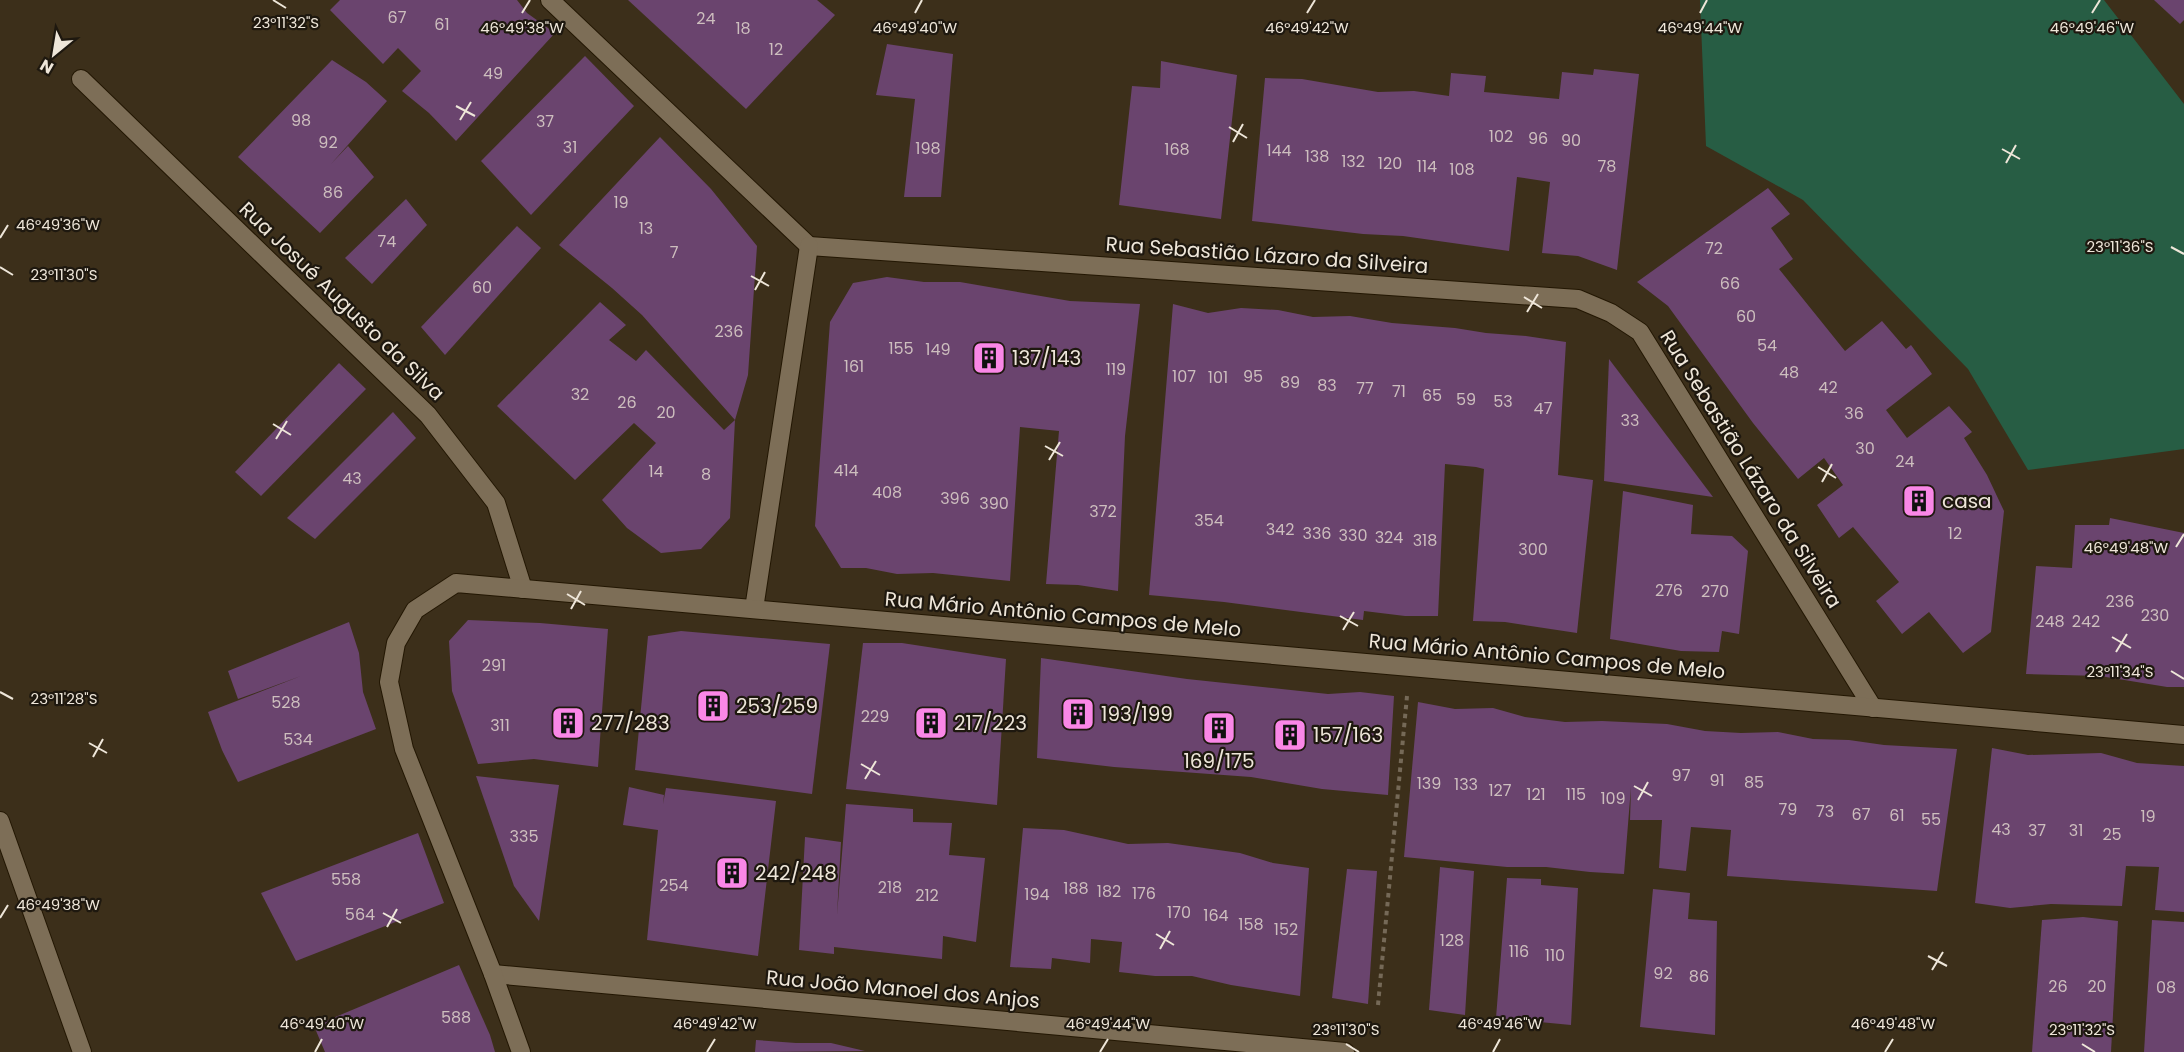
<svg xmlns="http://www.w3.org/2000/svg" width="2184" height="1052" viewBox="0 0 2184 1052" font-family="Poppins,sans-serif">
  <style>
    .green { fill: #275d44 }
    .building { fill: #6a446e }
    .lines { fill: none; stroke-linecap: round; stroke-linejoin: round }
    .street-casing { stroke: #231703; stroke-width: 20 }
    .secondary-casing { stroke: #231703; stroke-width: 20 }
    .path { stroke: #756957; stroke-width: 4; stroke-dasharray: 4.5 4.5; stroke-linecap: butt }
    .street { stroke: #7d6e57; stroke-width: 18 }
    .secondary { stroke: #7d6e57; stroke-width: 18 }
    .ticks { fill: none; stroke: #eee6d9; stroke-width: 2 }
    .labels { text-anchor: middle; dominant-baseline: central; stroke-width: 4.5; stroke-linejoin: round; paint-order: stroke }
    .number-label { font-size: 16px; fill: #cdbebe }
    .street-label { font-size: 20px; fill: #eee6d9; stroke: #1e180f }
    .poi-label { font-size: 20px; fill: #eee6d9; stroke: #1e180f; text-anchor: start }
    .ticks-label { font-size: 15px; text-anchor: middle; fill: #eee6d9; stroke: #1e180f; stroke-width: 4.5; stroke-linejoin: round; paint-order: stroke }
  </style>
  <rect width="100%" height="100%" fill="#3c2f1a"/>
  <polygon class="green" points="1700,0 2104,0 2184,104 2184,449 2028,470 1968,369 1803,200 1706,146"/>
  <g class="building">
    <polygon points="340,0 517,0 527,13 555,33 456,141 429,113 402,91 421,71 398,48 383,64 330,10"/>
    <polygon points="628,0 817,0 835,15 746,109"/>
    <polygon points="2154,0 2184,0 2184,20 2180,24"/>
    <polygon points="887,44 953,54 941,197 904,197 915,99 876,95"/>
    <polygon points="585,56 634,106 531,215 481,161"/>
    <polygon points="332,60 366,82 387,101 331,164 348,146 374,177 320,233 238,157"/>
    <polygon points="1161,61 1237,75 1221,219 1119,205 1132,86 1160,88"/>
    <polygon points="1594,69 1639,74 1617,270 1578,256 1542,253 1550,182 1517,177 1509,251 1403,236 1363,234 1252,221 1265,78 1302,79 1378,92 1414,91 1449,96 1451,73 1486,76 1484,92 1559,99 1562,72 1593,75"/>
    <polygon points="660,137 711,189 757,246 748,375 735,420 642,315 612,288 559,245"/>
    <polygon points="1768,188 1790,214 1771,228 1793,259 1779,269 1845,351 1882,321 1906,349 1911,345 1932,374 1886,410 1907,438 1949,406 1972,432 1964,438 1987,475 2004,511 1991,632 1963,653 1929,612 1902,634 1876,601 1899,582 1853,527 1839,538 1817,505 1843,485 1824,458 1798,479 1753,423 1668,306 1637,282"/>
    <polygon points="406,199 427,225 372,284 345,258"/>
    <polygon points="517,226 541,248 445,355 421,327"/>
    <polygon points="887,277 924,282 960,282 1070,301 1140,304 1125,436 1118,591 1078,585 1046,584 1059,431 1020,427 1010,581 933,573 897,574 866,568 841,568 815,526 830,322 853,283"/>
    <polygon points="600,302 626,325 609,340 636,361 646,350 724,430 735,420 730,518 701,549 661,553 627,528 602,500 656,443 634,423 575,480 497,406"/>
    <polygon points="1173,304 1208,313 1241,308 1278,310 1313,317 1350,316 1392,323 1455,328 1486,333 1526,336 1566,342 1558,475 1593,480 1577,633 1505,622 1473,621 1484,469 1476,467 1445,464 1438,616 1405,616 1364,611 1363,620 1224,602 1149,595"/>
    <polygon points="1609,359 1713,497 1604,481"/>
    <polygon points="339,363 366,389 261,496 235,472"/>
    <polygon points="393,412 416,438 315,539 287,518"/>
    <polygon points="1623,491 1693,505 1691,534 1732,536 1748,551 1739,634 1722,631 1719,652 1681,651 1610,639"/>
    <polygon points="2110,518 2184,533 2184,687 2167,687 2100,676 2026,674 2036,566 2072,568 2075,525 2109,525"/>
    <polygon points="468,620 540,623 608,629 598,767 534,759 478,764 452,691 449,641"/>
    <polygon points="349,622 359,653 363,692 376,729 238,782 222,750 208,712 301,676 238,699 228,671"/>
    <polygon points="681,631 830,644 812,794 635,770 648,636"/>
    <polygon points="863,643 902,643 1006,659 997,805 846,789"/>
    <polygon points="1041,658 1187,679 1328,694 1360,692 1394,696 1388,795 1322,789 1251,777 1114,767 1037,758"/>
    <polygon points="1418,702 1455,709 1493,708 1525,717 1565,722 1602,721 1667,724 1705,731 1741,733 1778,732 1813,739 1849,740 1884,745 1957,749 1937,891 1727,876 1731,830 1691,827 1686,871 1659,868 1662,820 1630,820 1631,787 1624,874 1590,872 1546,867 1507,867 1404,857"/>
    <polygon points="1992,748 2028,755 2101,753 2137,763 2184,766 2184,912 2155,910 2159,867 2126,866 2122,906 2051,904 2010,908 1975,903"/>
    <polygon points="476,776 559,785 539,921 514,886"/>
    <polygon points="629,787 664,795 663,804 666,788 776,801 758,956 647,940 658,830 623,825"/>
    <polygon points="846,804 913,809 913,822 952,823 949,855 985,858 976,942 943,936 942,959 834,947 834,954 799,950 805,837 841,842 837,915"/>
    <polygon points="1023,828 1064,830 1128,844 1168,843 1240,853 1273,863 1309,868 1300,996 1231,985 1192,976 1155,976 1119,972 1122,942 1091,939 1090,963 1052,958 1051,969 1010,967"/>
    <polygon points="418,833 444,903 296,961 261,893"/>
    <polygon points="1440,867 1474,871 1465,1015 1429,1010"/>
    <polygon points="1347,869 1377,871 1368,1004 1332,998"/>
    <polygon points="1507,878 1541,879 1541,885 1578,888 1571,1025 1496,1018"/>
    <polygon points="1653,889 1690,893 1688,919 1717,921 1715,1035 1640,1027"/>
    <polygon points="2083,917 2118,921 2111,1052 2032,1052 2042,920"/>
    <polygon points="2152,920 2184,922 2184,1052 2144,1052"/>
    <polygon points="459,965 490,1035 495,1052 325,1052 314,1026"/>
    <polygon points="756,1040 796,1043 831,1043 865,1051 755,1052"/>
  </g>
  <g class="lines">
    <defs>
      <g id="street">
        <polyline points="550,0 809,246"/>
        <polyline points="81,79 428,415 496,503 523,589"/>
        <polyline points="809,246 1578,299 1611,313 1640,332 1873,708"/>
        <polyline points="754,609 809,246"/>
        <polyline points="493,974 1345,1052"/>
        <polyline points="521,1052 493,974 404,749 389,682 396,643 415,610 456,583 2184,735"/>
      </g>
      <polyline id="secondary" points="0,821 82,1052"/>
    </defs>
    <use href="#street" class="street-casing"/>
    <use href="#secondary" class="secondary-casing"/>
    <polyline class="path" points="1378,1005 1407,696"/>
    <use href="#street" class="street"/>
    <use href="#secondary" class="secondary"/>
  </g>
  <path class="ticks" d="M273,0L286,8M522,13L530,0M915,13L922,0M1307,13L1315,0M1700,13L1707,0M2092,13L2100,0M456,106L475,116M460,120L471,102M1229,127L1247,138M1233,142L1243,124M2002,149L2020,159M2006,163L2016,145M0,238L8,225M2171,247L2184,254M0,267L13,275M751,276L769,286M755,290L765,272M1524,297L1542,308M1527,312L1538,294M273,424L291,435M276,439L287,421M1045,446L1063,456M1049,460L1060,442M1818,467L1836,478M1822,482L1832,464M2176,547L2184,534M567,594L585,605M571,609L581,591M1340,616L1358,626M1343,630L1354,612M2112,637L2131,648M2116,652L2127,634M2171,671L2184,679M0,692L13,699M89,743L107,753M93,757L103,739M861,764L880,775M865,779L876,761M1634,786L1652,796M1638,800L1648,782M383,913L401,923M0,918L8,905M387,927L397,909M1156,934L1174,945M1160,949L1170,931M1928,956L1947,966M1932,970L1943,952M1346,1044L1359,1052M2082,1044L2095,1052M315,1052L322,1039M707,1052L715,1039M1100,1052L1108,1039M1493,1052L1500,1039M1885,1052L1893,1039"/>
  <defs>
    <symbol id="building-square" viewBox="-11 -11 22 22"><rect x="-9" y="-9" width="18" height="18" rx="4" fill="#fa87e7" stroke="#1e180f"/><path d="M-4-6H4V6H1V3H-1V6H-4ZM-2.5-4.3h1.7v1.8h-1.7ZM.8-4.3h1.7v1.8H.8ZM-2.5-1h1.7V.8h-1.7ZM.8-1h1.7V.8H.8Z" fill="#111"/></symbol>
  </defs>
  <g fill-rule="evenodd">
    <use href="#building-square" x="970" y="339" width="38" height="38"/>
    <use href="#building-square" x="1900" y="482" width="38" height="38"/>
    <use href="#building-square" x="694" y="687" width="38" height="38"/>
    <use href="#building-square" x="1059" y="695" width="38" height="38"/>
    <use href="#building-square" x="549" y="704" width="38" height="38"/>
    <use href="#building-square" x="912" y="704" width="38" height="38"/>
    <use href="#building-square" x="1200" y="709" width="38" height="38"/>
    <use href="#building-square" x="1271" y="716" width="38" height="38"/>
    <use href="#building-square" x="713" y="854" width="38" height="38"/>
  </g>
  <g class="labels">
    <g class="number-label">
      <text x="397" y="17">67</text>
      <text x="706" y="18">24</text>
      <text x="442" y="24">61</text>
      <text x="743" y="28">18</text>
      <text x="776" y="49">12</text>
      <text x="493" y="73">49</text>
      <text x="301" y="120">98</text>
      <text x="545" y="121">37</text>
      <text x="1501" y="136">102</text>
      <text x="1538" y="138">96</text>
      <text x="1571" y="140">90</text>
      <text x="328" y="142">92</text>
      <text x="570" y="147">31</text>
      <text x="928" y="148">198</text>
      <text x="1177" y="149">168</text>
      <text x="1279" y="150">144</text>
      <text x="1317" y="156">138</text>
      <text x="1353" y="161">132</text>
      <text x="1390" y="163">120</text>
      <text x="1427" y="166">114</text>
      <text x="1607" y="166">78</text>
      <text x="1462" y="169">108</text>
      <text x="333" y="192">86</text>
      <text x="621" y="202">19</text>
      <text x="646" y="228">13</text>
      <text x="387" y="241">74</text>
      <text x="1714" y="248">72</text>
      <text x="674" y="252">7</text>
      <text x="1730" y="283">66</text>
      <text x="482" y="287">60</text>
      <text x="1746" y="316">60</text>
      <text x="729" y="331">236</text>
      <text x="1767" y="345">54</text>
      <text x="901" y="348">155</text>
      <text x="938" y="349">149</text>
      <text x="854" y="366">161</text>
      <text x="1116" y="369">119</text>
      <text x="1789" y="372">48</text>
      <text x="1184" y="376">107</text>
      <text x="1253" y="376">95</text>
      <text x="1218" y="377">101</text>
      <text x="1290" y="382">89</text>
      <text x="1327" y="385">83</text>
      <text x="1828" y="387">42</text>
      <text x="1365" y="388">77</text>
      <text x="1399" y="391">71</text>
      <text x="580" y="394">32</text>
      <text x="1432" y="395">65</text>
      <text x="1466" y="399">59</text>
      <text x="1503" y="401">53</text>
      <text x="627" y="402">26</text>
      <text x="1543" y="408">47</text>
      <text x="666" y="412">20</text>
      <text x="1854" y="413">36</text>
      <text x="1630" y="420">33</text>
      <text x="1865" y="448">30</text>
      <text x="1905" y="461">24</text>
      <text x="846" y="470">414</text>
      <text x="656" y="471">14</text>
      <text x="706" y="474">8</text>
      <text x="352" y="478">43</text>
      <text x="887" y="492">408</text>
      <text x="955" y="498">396</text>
      <text x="994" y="503">390</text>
      <text x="1103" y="511">372</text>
      <text x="1209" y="520">354</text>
      <text x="1280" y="529">342</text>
      <text x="1317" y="533">336</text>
      <text x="1955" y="533">12</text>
      <text x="1353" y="535">330</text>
      <text x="1389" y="537">324</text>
      <text x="1425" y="540">318</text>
      <text x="1533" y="549">300</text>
      <text x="1669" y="590">276</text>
      <text x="1715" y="591">270</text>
      <text x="2120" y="601">236</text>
      <text x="2155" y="615">230</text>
      <text x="2050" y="621">248</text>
      <text x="2086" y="621">242</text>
      <text x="494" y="665">291</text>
      <text x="286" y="702">528</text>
      <text x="875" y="716">229</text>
      <text x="500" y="725">311</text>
      <text x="298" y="739">534</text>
      <text x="1681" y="775">97</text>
      <text x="1717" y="780">91</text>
      <text x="1754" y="782">85</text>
      <text x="1429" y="783">139</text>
      <text x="1466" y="784">133</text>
      <text x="1500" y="790">127</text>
      <text x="1536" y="794">121</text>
      <text x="1576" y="794">115</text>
      <text x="1613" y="798">109</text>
      <text x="1788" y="809">79</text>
      <text x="1825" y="811">73</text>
      <text x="1861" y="814">67</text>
      <text x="1897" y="815">61</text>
      <text x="2148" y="816">19</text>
      <text x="1931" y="819">55</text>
      <text x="2001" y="829">43</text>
      <text x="2037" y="830">37</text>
      <text x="2076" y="830">31</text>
      <text x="2112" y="834">25</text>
      <text x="524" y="836">335</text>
      <text x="346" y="879">558</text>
      <text x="674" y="885">254</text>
      <text x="890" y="887">218</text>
      <text x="1076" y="888">188</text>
      <text x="1109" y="891">182</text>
      <text x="1144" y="893">176</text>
      <text x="1037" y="894">194</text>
      <text x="927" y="895">212</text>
      <text x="1179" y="912">170</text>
      <text x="360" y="914">564</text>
      <text x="1216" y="915">164</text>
      <text x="1251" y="924">158</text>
      <text x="1286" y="929">152</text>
      <text x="1452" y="940">128</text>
      <text x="1519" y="951">116</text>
      <text x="1555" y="955">110</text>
      <text x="1663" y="973">92</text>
      <text x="1699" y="976">86</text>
      <text x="2058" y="986">26</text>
      <text x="2097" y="986">20</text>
      <text x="2166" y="987">08</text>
      <text x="456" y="1017">588</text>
    </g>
    <g class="street-label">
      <text transform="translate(1267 255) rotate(4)">Rua Sebastião Lázaro da Silveira</text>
      <text transform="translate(342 301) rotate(44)">Rua Josué Augusto da Silva</text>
      <text transform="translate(1751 469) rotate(58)">Rua Sebastião Lázaro da Silveira</text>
      <text transform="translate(1063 614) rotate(5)">Rua Mário Antônio Campos de Melo</text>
      <text transform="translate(1547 656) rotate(5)">Rua Mário Antônio Campos de Melo</text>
      <text transform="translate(903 989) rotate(5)">Rua João Manoel dos Anjos</text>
    </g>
    <g class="poi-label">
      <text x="1012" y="358">137/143</text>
      <text x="1942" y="501">casa</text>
      <text x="736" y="706">253/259</text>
      <text x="1101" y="714">193/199</text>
      <text x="591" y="723">277/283</text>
      <text x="954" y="723">217/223</text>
      <text x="1313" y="735">157/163</text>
      <text x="1219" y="761" text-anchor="middle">169/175</text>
      <text x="755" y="873">242/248</text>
    </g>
  </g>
  <g class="ticks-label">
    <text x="286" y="28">23°11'32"S</text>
    <text x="522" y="33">46°49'38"W</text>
    <text x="1700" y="33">46°49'44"W</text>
    <text x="915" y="33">46°49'40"W</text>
    <text x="1307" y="33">46°49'42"W</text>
    <text x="2092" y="33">46°49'46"W</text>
    <text x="58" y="230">46°49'36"W</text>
    <text x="2120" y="252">23°11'36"S</text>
    <text x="64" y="280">23°11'30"S</text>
    <text x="2126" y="553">46°49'48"W</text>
    <text x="2120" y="677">23°11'34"S</text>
    <text x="64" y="704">23°11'28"S</text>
    <text x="58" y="910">46°49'38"W</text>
    <text x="322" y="1029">46°49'40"W</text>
    <text x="715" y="1029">46°49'42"W</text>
    <text x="1108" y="1029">46°49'44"W</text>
    <text x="1500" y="1029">46°49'46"W</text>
    <text x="1893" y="1029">46°49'48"W</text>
    <text x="1346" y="1035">23°11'30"S</text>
    <text x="2082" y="1035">23°11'32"S</text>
  </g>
  <g transform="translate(54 54) rotate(210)" stroke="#1e180f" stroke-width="4.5" paint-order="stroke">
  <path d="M0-4.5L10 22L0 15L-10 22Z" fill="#eee6d9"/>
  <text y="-9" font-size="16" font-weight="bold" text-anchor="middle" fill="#eee6d9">N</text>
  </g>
</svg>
